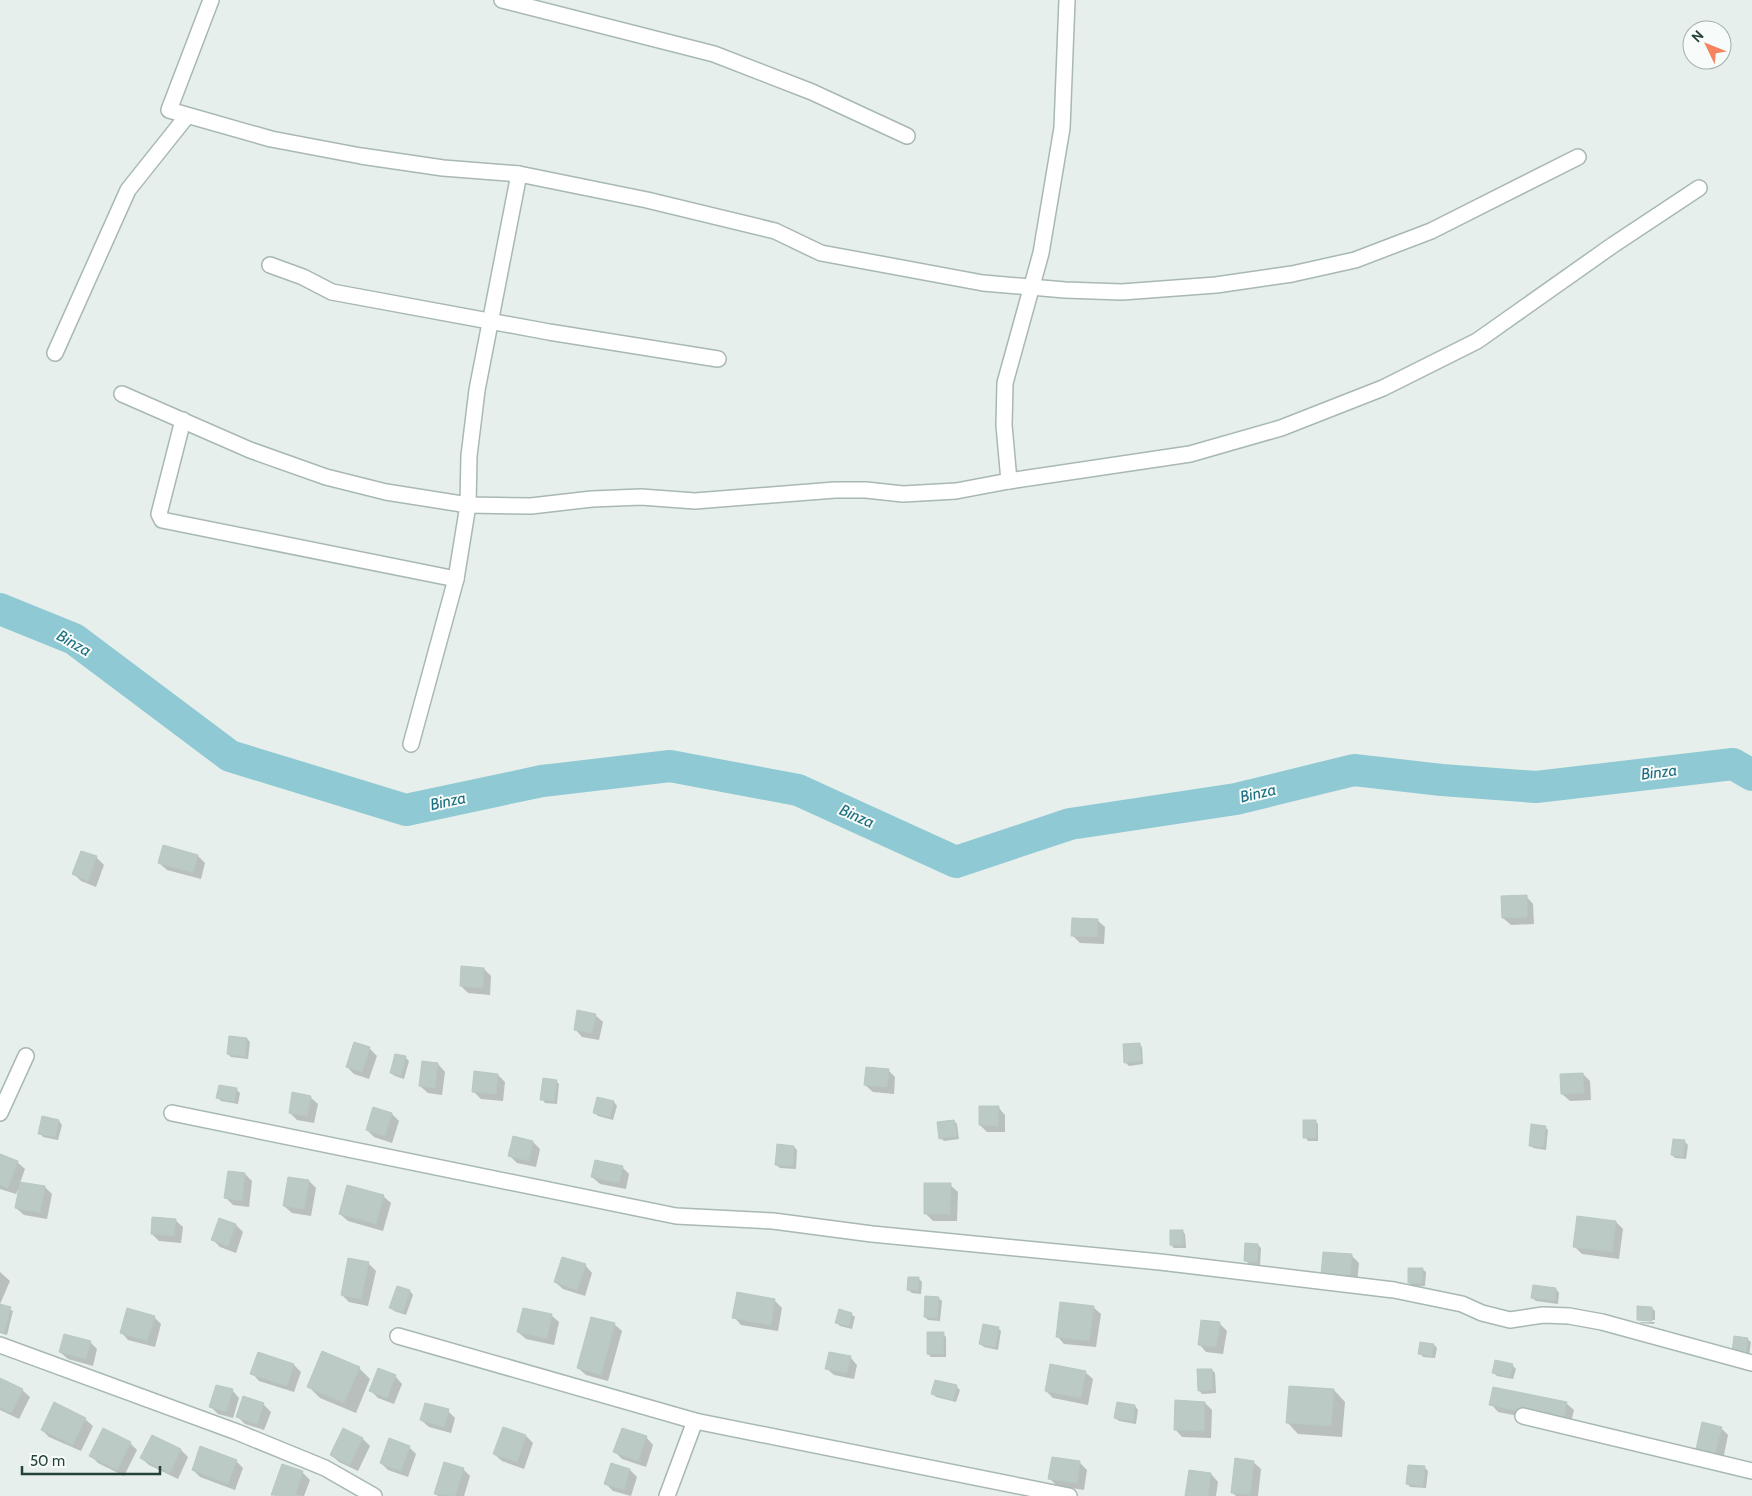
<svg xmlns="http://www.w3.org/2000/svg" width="1752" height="1496" viewBox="0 0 1752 1496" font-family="Cabin,sans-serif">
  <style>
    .shadow { fill: #0003 }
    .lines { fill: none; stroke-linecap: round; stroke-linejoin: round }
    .river { stroke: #8ec9d4; stroke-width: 32 }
    .building { fill: #bbcac4; stroke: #b8c9c2 }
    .street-casing { stroke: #a8b8b2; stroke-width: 18 }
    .street { stroke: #fff; stroke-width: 15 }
    .labels { text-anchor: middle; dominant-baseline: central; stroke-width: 4; stroke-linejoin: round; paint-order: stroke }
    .water-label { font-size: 16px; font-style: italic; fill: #1c6f80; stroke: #f7fbf9 }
  </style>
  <rect width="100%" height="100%" fill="#e6efeb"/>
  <g class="shadow">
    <polygon points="198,856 205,863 201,879 167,870 159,863"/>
    <polygon points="96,857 104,865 96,887 81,881 74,874"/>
    <polygon points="1526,896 1533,904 1534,924 1511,925 1503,918"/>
    <polygon points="1097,920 1105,927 1104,944 1080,943 1073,936"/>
    <polygon points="484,969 491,976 490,995 468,993 461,986"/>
    <polygon points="595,1015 603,1022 599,1040 582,1037 575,1029"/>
    <polygon points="247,1039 250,1042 248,1059 231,1057 228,1054"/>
    <polygon points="1139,1044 1142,1047 1143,1064 1129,1066 1125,1062"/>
    <polygon points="369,1048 377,1056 369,1079 354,1074 347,1067"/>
    <polygon points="405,1057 409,1061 404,1079 395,1076 391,1073"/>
    <polygon points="438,1064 445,1072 442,1095 428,1093 420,1086"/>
    <polygon points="888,1070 895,1077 894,1094 873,1092 865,1085"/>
    <polygon points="1583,1074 1590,1081 1591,1100 1570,1101 1562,1094"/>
    <polygon points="498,1075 505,1082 503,1101 481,1099 474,1092"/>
    <polygon points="556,1081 559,1084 557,1104 545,1103 542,1099"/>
    <polygon points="237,1090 240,1093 238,1104 221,1101 217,1097"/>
    <polygon points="310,1097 318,1104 314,1123 297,1120 290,1113"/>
    <polygon points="614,1102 617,1106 613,1120 598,1116 595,1113"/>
    <polygon points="998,1107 1005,1115 1005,1132 987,1132 980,1125"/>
    <polygon points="374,1109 392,1114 399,1121 392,1143 374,1137 367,1130"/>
    <polygon points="43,1118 59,1121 62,1125 58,1140 43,1137 40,1133"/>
    <polygon points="954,1121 957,1124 959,1139 944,1141 940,1138"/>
    <polygon points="1315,1121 1318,1124 1318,1141 1308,1141 1305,1137"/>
    <polygon points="1545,1127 1548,1130 1546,1150 1533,1148 1530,1145"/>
    <polygon points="533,1142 540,1149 536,1167 517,1163 510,1156"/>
    <polygon points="1685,1142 1688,1145 1686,1159 1675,1158 1672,1155"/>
    <polygon points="794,1147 797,1150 796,1169 780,1168 776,1165"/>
    <polygon points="0,1155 17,1162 25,1169 20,1183 45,1187 52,1194 47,1219 24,1215 16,1208 21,1184 16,1194 0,1189"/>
    <polygon points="622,1167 629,1174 626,1189 600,1184 592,1177"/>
    <polygon points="245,1174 252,1181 249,1207 233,1205 226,1198"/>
    <polygon points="309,1181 316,1188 311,1216 292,1213 284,1206"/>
    <polygon points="950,1185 958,1192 957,1221 933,1221 925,1213"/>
    <polygon points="383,1196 391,1203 383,1231 348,1221 340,1214"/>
    <polygon points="175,1220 183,1227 181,1243 159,1241 152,1234"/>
    <polygon points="1616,1222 1623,1229 1619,1259 1582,1254 1574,1246"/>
    <polygon points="236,1225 243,1232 236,1253 220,1247 213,1240"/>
    <polygon points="1182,1231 1185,1234 1186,1248 1174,1248 1171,1245"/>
    <polygon points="1258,1245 1261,1248 1260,1265 1249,1264 1246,1261"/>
    <polygon points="1351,1255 1359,1263 1357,1284 1330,1282"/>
    <polygon points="349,1259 369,1264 376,1271 368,1306 349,1302 342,1295"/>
    <polygon points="585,1265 592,1273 585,1296 563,1289 555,1282"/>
    <polygon points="1422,1269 1426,1272 1425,1286 1412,1286 1409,1282"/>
    <polygon points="0,1272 10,1281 0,1304"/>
    <polygon points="919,1279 922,1282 921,1294 912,1293 908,1290"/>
    <polygon points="1556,1289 1559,1293 1558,1304 1536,1301 1532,1298"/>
    <polygon points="410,1291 413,1295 406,1315 394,1311 391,1308"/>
    <polygon points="738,1294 775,1301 782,1308 778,1331 741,1325 734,1317"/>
    <polygon points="938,1298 942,1301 940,1321 928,1320 925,1317"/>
    <polygon points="0,1305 13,1311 7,1335 0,1333"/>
    <polygon points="1093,1307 1101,1314 1096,1347 1064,1344 1057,1336"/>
    <polygon points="1652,1308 1655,1311 1655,1320 1638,1320"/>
    <polygon points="851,1314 855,1317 852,1329 840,1326 837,1323"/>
    <polygon points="551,1315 559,1322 554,1345 526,1339 518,1332"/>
    <polygon points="154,1317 161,1324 155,1347 128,1340 121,1332"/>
    <polygon points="1640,1322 1655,1322 1654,1324 1641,1323"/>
    <polygon points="1219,1323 1227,1331 1223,1354 1206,1352 1199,1344"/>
    <polygon points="614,1324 622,1331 608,1381 586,1375 578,1368"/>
    <polygon points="998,1328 1001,1331 998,1350 984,1347 980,1344"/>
    <polygon points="943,1334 946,1337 946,1357 931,1357 928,1354"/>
    <polygon points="1747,1339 1751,1342 1749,1356 1737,1355"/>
    <polygon points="90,1342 97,1349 93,1366 68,1359 60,1352"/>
    <polygon points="1434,1345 1437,1348 1435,1358 1423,1357 1420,1353"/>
    <polygon points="850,1357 857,1365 854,1379 834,1375 826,1368"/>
    <polygon points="294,1365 301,1372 294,1392 259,1381 252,1373"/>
    <polygon points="1512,1365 1516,1369 1513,1379 1497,1376 1493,1372"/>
    <polygon points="359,1368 370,1379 356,1413 320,1398 308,1386"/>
    <polygon points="1212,1370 1215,1373 1216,1393 1202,1394 1199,1390"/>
    <polygon points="1085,1372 1093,1379 1088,1405 1053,1398 1046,1391"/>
    <polygon points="395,1376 402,1384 394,1404 378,1398 371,1391"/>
    <polygon points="0,1379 22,1390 30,1397 19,1419 0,1410"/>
    <polygon points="956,1386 960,1390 956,1402 936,1397 933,1394"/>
    <polygon points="232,1390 239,1398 233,1418 218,1414 211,1407"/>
    <polygon points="1334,1390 1345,1402 1342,1437 1298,1434 1287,1422"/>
    <polygon points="1205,1403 1212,1410 1211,1438 1182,1437 1175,1429"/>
    <polygon points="1566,1403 1574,1410 1570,1426 1498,1412 1491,1404"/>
    <polygon points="263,1404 271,1412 264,1430 245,1424 238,1417"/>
    <polygon points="1135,1406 1138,1410 1136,1424 1119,1421 1115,1418"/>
    <polygon points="448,1411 455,1418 451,1433 429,1427 421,1420"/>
    <polygon points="85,1419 93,1426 81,1451 49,1437 42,1430"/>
    <polygon points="1721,1428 1728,1435 1723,1460 1705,1456 1697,1448"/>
    <polygon points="343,1430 363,1439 370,1446 358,1471 339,1462 331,1455"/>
    <polygon points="152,1436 181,1450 188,1457 178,1479 149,1465 141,1458"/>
    <polygon points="526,1436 533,1443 524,1469 502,1461 494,1454"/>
    <polygon points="646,1437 653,1445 646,1467 622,1459 615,1452"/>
    <polygon points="130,1443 137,1450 124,1476 98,1463 91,1456"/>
    <polygon points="409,1447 416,1454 408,1477 388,1470 381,1463"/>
    <polygon points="236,1461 243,1468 235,1490 200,1477 193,1470"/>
    <polygon points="1079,1462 1087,1470 1084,1490 1057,1486 1049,1478"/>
    <polygon points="1253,1462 1261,1469 1258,1496 1236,1496 1232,1492"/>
    <polygon points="283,1466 303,1473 310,1480 304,1496 273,1495"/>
    <polygon points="1424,1467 1428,1471 1426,1488 1410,1487 1407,1483"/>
    <polygon points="463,1469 470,1476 464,1496 438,1496 435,1494"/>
    <polygon points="630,1470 637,1477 631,1496 613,1491 606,1484"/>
    <polygon points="1211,1474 1218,1482 1216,1496 1186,1496"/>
  </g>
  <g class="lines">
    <polyline class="river" points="0,609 74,639 230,756 406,810 542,781 670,766 798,790 956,862 1070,824 1236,799 1354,770 1442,780 1536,787 1733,764 1752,775"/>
  </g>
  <g class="building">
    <polygon points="163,845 198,855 193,873 158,863"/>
    <polygon points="81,851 97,856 88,881 72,874"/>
    <polygon points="1527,895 1527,917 1502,918 1501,896"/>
    <polygon points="1072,918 1098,919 1097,937 1071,936"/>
    <polygon points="461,966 484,968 483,988 460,986"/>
    <polygon points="577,1010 596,1014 592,1033 574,1030"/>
    <polygon points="229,1036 247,1038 245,1057 227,1054"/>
    <polygon points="354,1042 370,1047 362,1072 346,1067"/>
    <polygon points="1140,1043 1141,1061 1124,1063 1123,1044"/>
    <polygon points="395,1054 406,1056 401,1076 390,1073"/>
    <polygon points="422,1061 438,1063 435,1088 419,1086"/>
    <polygon points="866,1067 889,1069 887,1087 864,1085"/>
    <polygon points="474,1071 498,1074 496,1094 472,1092"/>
    <polygon points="1583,1073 1584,1093 1561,1094 1560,1074"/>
    <polygon points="543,1078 557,1080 554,1101 540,1100"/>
    <polygon points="219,1085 237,1088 234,1102 216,1098"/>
    <polygon points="292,1092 311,1096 307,1116 289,1113"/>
    <polygon points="597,1097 614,1101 610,1117 593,1113"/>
    <polygon points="979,1106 999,1106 998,1126 979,1125"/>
    <polygon points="373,1107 392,1113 385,1136 366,1130"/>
    <polygon points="42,1116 59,1120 55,1137 38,1134"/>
    <polygon points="954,1120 957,1136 939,1139 937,1122"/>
    <rect x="1303" y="1120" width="13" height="18"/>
    <polygon points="1531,1124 1546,1126 1543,1147 1529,1146"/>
    <polygon points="513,1136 533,1141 529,1161 508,1156"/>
    <polygon points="1673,1139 1685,1140 1683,1157 1671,1155"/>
    <polygon points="777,1144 794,1146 793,1166 775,1165"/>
    <polygon points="0,1154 18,1161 8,1188 0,1185"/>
    <polygon points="595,1160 623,1166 619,1183 591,1177"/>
    <polygon points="228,1171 245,1173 242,1201 224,1198"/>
    <polygon points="288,1177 309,1180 304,1209 283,1206"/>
    <polygon points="20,1182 45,1186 40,1213 15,1208"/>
    <polygon points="924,1183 951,1183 950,1214 924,1214"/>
    <polygon points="347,1185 384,1195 376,1224 339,1214"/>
    <polygon points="1577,1216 1616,1221 1612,1252 1573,1247"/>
    <polygon points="152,1217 176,1219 174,1236 151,1234"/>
    <polygon points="219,1218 236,1224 228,1246 211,1240"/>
    <rect x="1170" y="1230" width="13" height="15"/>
    <polygon points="1245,1243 1258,1244 1257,1262 1244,1261"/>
    <polygon points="1323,1252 1352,1254 1350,1278 1321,1275"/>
    <polygon points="562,1257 586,1264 577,1290 554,1282"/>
    <polygon points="348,1258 369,1262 361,1299 341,1295"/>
    <polygon points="1408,1268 1423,1268 1422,1283 1408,1283"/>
    <polygon points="908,1277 919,1277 918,1291 907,1290"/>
    <polygon points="1533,1285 1556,1288 1555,1301 1531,1298"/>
    <polygon points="397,1286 410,1290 403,1312 389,1308"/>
    <polygon points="737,1292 775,1299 771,1325 732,1318"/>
    <polygon points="925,1296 939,1297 937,1318 924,1317"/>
    <polygon points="1060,1302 1094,1306 1089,1341 1056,1337"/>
    <polygon points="0,1304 11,1307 4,1333 0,1332"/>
    <polygon points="1637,1306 1652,1307 1652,1321 1637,1320"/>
    <polygon points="127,1308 155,1316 147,1341 120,1333"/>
    <polygon points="523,1308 552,1314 547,1339 517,1332"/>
    <polygon points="839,1309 852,1313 849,1326 835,1323"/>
    <polygon points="591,1317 615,1323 601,1375 577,1368"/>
    <polygon points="1201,1320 1220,1322 1216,1347 1198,1345"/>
    <polygon points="983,1324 999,1327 995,1347 979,1344"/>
    <polygon points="927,1332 944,1332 943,1354 927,1354"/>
    <polygon points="64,1334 91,1341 86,1359 59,1352"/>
    <polygon points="1734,1336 1748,1338 1746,1354 1732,1352"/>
    <polygon points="1420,1342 1434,1344 1432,1356 1418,1354"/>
    <polygon points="322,1351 360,1367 344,1403 307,1387"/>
    <polygon points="258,1352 294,1364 287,1386 250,1374"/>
    <polygon points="829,1352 851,1356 847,1373 825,1369"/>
    <polygon points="1495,1360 1513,1364 1510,1377 1492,1373"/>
    <polygon points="1050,1364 1086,1371 1081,1398 1045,1391"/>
    <polygon points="378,1368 396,1375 387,1398 369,1391"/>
    <polygon points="1197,1369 1212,1369 1213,1390 1198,1391"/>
    <polygon points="0,1378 23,1389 11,1413 0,1407"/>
    <polygon points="935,1380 957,1385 953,1400 931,1394"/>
    <polygon points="216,1385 233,1389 226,1412 209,1407"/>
    <polygon points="1289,1386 1334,1389 1331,1426 1286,1423"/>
    <polygon points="1493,1387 1567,1402 1563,1420 1489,1405"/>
    <polygon points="243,1396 264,1403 257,1424 236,1417"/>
    <polygon points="1175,1400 1205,1402 1204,1431 1174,1430"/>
    <polygon points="54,1402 86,1418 73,1445 41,1430"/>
    <polygon points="1117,1402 1135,1405 1133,1421 1114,1418"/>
    <polygon points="425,1403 449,1409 444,1427 420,1420"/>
    <polygon points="1702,1422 1722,1427 1715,1453 1696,1449"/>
    <polygon points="503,1427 526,1435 517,1462 493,1454"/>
    <polygon points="103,1428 131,1442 117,1470 89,1456"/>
    <polygon points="343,1428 363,1438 350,1465 330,1455"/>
    <polygon points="622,1428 647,1436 638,1461 613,1452"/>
    <polygon points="152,1435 181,1449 170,1473 140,1458"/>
    <polygon points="389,1438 410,1446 401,1471 380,1463"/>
    <polygon points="200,1446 237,1460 228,1484 192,1470"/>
    <polygon points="1052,1457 1080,1461 1077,1483 1048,1479"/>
    <polygon points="1235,1458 1254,1461 1250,1495 1231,1493"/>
    <polygon points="444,1462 464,1468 455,1496 434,1494"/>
    <polygon points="611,1463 630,1469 624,1490 604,1484"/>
    <polygon points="282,1464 303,1471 295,1496 271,1495"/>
    <polygon points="1408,1465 1425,1466 1423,1486 1406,1484"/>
    <polygon points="1189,1470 1211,1473 1208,1496 1185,1496"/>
  </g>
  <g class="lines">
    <defs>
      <g id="street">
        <polyline points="211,0 169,110 271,139 361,156 443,168 519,174 647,200 775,231 821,253 983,283 1065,290 1122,292 1216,285 1292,274 1355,260 1431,231 1578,157"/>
        <polyline points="502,0 714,54 812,92 907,136"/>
        <polyline points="270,265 303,277 332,292 549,332 718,359"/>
        <polyline points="55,353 128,190 187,116"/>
        <polyline points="122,394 250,450 326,477 386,492 468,505 531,506 592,499 641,497 695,501 835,490 866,490 903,494 956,491 1009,481 1190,454 1281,428 1383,388 1477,341 1613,245 1699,188"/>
        <polyline points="183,420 159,514 162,520 456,579"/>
        <polyline points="1009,481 1004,425 1005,383 1041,253 1062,128 1067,0"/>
        <polyline points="411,744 456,579 468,505 469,456 477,390 519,174"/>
        <polyline points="0,1113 26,1056"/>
        <polyline points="172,1113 676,1216 773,1221 872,1234 1160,1262 1394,1290 1462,1304 1482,1313 1510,1320 1543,1315 1569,1316 1602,1322 1752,1363"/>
        <polyline points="398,1336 695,1421 1069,1496"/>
        <polyline points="0,1345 237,1432 325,1468 374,1496"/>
        <polyline points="1523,1416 1752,1471"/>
        <polyline points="667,1496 695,1421"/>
      </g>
    </defs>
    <use href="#street" class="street-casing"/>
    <use href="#street" class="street"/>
  </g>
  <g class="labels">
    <g class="water-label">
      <text transform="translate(74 643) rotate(30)">Binza</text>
      <text transform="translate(1659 772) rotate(-7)">Binza</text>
      <text transform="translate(1258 793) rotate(-13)">Binza</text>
      <text transform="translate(448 801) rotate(-12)">Binza</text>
      <text transform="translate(857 816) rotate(24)">Binza</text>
    </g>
  </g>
  <g transform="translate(1707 45) rotate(313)"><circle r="24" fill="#f7fbf9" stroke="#a3b1ad"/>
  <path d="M0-4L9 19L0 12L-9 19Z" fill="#f4845f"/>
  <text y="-8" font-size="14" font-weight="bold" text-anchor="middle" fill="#24423a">N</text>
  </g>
  <path d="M22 1466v8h138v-8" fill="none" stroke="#24423a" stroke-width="2.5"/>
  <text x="30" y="1466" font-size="15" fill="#24423a" stroke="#f7fbf9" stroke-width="4" paint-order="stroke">50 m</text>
</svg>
